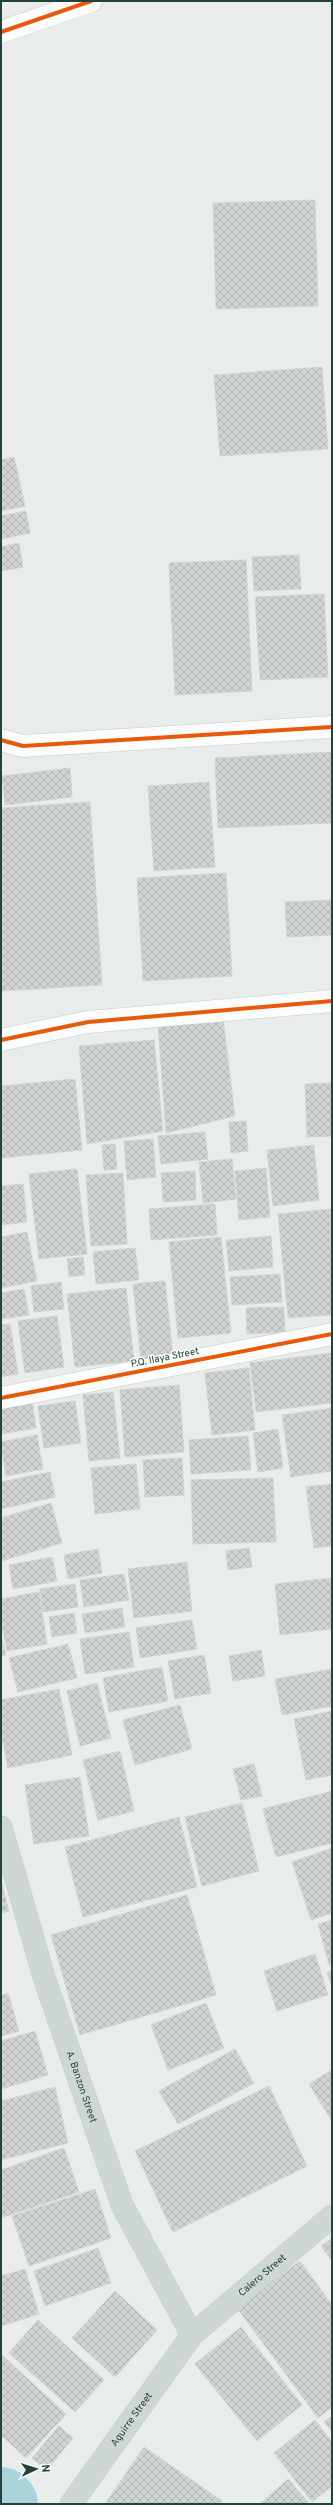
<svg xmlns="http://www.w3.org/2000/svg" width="333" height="2505" viewBox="0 0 333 2505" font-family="Overpass,sans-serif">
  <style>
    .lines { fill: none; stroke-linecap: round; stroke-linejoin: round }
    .river { stroke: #a9d4db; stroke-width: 68 }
    .building { fill: url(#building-cross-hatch); stroke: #d1d6d4 }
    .minor-casing { stroke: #c5cac8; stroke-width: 23 }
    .major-casing { stroke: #c3ccc9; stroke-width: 23 }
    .minor { stroke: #fcfcfc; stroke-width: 22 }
    .major { stroke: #cfd7d5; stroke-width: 22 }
    .cycleway-casing { stroke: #f7fbf9; stroke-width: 6 }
    .cycleway { stroke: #e8590c; stroke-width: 4 }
    .labels { text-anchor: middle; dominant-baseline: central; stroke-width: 3; stroke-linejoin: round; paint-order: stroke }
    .street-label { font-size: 10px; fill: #24423a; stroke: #f7fbf9 }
  </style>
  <defs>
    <pattern id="building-cross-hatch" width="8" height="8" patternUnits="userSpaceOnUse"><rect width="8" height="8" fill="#cfd4d2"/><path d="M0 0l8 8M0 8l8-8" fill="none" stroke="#b2b7b5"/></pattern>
  </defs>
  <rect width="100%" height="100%" fill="#e8edeb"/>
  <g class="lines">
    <polyline class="river" points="1,2501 4,2504"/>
  </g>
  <g class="building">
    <polygon points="315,200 318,306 216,309 213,203"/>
    <polygon points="322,367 328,449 220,456 214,375"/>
    <polygon points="14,457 25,506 1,511 1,460"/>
    <polygon points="26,511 30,533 1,539 1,516"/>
    <polygon points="19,543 23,567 1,571 1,547"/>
    <polygon points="299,555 301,589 254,591 252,557"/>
    <polygon points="246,560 252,691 175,695 169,563"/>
    <polygon points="324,594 328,677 260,680 255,597"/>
    <polygon points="332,752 332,823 218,828 215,758"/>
    <polygon points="70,768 72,797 5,805 2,776"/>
    <polygon points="209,782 215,867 154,871 148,786"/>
    <polygon points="90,802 102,985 1,991 1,808"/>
    <polygon points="226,873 232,976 143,981 137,878"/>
    <polygon points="332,900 332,935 287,937 285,902"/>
    <polygon points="223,1019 235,1116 166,1133 158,1024"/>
    <polygon points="154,1040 163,1131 87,1144 79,1046"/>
    <polygon points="75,1079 82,1150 1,1158 1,1086"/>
    <polygon points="332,1083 332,1136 307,1137 305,1084"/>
    <polygon points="246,1121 248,1151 231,1153 229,1122"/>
    <polygon points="205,1132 208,1159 161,1164 158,1136"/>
    <polygon points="153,1139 156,1177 127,1180 124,1141"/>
    <polygon points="115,1144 117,1169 104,1170 102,1145"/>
    <polygon points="314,1145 319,1200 273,1206 267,1150"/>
    <polygon points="232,1159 236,1199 203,1203 199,1162"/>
    <polygon points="266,1168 270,1217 239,1220 235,1171"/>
    <polygon points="77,1169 87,1254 39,1259 29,1174"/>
    <polygon points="195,1171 196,1200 163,1202 161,1173"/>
    <polygon points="123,1173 127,1244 91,1246 86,1175"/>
    <polygon points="23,1184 27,1222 1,1225 1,1186"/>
    <polygon points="215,1204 217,1235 151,1240 149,1209"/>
    <polygon points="331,1209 332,1315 288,1318 278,1214"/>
    <polygon points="27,1232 37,1281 1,1288 1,1237"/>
    <polygon points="271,1236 273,1267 229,1271 226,1240"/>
    <polygon points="221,1237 231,1333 178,1338 169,1242"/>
    <polygon points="135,1248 139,1280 96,1284 93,1252"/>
    <polygon points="83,1257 85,1275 69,1277 67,1259"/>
    <polygon points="280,1274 282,1302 232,1305 230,1277"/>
    <polygon points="165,1281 173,1357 141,1361 133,1284"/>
    <polygon points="61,1282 64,1309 34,1312 31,1286"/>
    <polygon points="126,1288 134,1361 75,1367 67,1294"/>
    <polygon points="24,1289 29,1315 1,1319 1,1293"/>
    <polygon points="284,1307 285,1332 247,1334 246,1308"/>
    <polygon points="57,1316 64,1367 25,1373 18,1321"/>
    <polygon points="10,1324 18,1374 1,1377 1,1325"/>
    <polygon points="332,1353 332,1403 256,1412 250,1363"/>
    <polygon points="249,1368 255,1430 212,1435 205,1373"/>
    <polygon points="179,1385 184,1452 125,1457 120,1390"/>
    <polygon points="113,1392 120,1458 89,1461 83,1395"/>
    <polygon points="32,1401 36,1428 1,1434 1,1406"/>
    <polygon points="75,1401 81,1443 44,1448 38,1406"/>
    <polygon points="332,1408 332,1471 291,1477 282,1415"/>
    <polygon points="278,1429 283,1468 258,1472 253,1433"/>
    <polygon points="37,1435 43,1469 6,1476 1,1442"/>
    <polygon points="248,1436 251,1470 191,1474 189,1440"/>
    <polygon points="182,1458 184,1495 145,1497 143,1460"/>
    <polygon points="136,1464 140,1509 95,1514 91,1468"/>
    <polygon points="50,1472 55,1497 1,1509 1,1482"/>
    <polygon points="273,1478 276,1542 193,1544 191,1480"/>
    <polygon points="332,1484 332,1546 314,1548 306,1487"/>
    <polygon points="51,1503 62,1543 1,1561 1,1518"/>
    <polygon points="249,1548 252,1567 228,1570 226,1551"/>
    <polygon points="98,1549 102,1573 68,1579 64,1555"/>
    <polygon points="52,1557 57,1581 13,1589 9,1565"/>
    <polygon points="187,1562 192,1611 134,1618 128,1569"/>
    <polygon points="124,1574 129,1600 84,1607 80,1580"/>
    <polygon points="332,1578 332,1629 280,1635 275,1584"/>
    <polygon points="75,1584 78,1607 43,1612 40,1589"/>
    <polygon points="39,1592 47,1644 7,1651 1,1620 1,1599"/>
    <polygon points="122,1608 125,1627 85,1633 82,1614"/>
    <polygon points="74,1613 77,1633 52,1637 49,1617"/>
    <polygon points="192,1620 197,1649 140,1658 136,1628"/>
    <polygon points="129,1632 134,1667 85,1674 80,1639"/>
    <polygon points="1,1636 6,1655 1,1656"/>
    <polygon points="68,1644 77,1678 18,1692 9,1658"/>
    <polygon points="261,1650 265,1676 233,1681 229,1656"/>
    <polygon points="204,1655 211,1693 175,1699 168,1661"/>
    <polygon points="162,1667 168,1701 109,1712 103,1678"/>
    <polygon points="332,1669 332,1706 282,1715 275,1679"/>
    <polygon points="97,1683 111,1738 80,1746 67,1691"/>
    <polygon points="59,1689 72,1755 8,1768 1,1732 1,1700"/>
    <polygon points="180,1705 192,1749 135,1765 123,1720"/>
    <polygon points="332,1711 332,1775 306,1780 294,1719"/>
    <polygon points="120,1751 134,1811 98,1820 83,1760"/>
    <polygon points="254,1764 262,1796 241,1800 233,1769"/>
    <polygon points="80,1777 89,1836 34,1844 25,1785"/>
    <polygon points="332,1791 332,1843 276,1857 263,1809"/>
    <polygon points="242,1803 259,1871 202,1886 185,1817"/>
    <polygon points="179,1817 197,1887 83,1917 65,1847"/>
    <polygon points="332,1848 332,1913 311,1920 292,1862"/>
    <polygon points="1,1881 9,1911 1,1913"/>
    <polygon points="187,1895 216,1995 80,2035 51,1935"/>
    <polygon points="332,1920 332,1964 329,1965 318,1924"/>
    <polygon points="315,1954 328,1995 277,2011 264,1971"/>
    <polygon points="332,1970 332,1986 327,1972"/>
    <polygon points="8,1993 19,2031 1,2036 1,1996"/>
    <polygon points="206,2003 224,2048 168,2070 151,2025"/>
    <polygon points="35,2031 48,2075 1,2089 1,2041"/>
    <polygon points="235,2049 254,2083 178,2124 159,2091"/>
    <polygon points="332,2070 332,2121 309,2084"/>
    <polygon points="269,2086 307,2166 173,2232 135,2151"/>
    <polygon points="55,2087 68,2143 1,2160 1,2101"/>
    <polygon points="64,2148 79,2192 1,2218 1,2170"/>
    <polygon points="95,2189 111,2238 29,2266 12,2216"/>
    <polygon points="332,2238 332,2261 321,2246"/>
    <polygon points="98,2248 111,2283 45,2306 34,2271"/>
    <polygon points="300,2261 332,2305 332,2407 318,2418 237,2308"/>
    <polygon points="25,2269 39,2314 1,2326 1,2276"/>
    <polygon points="115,2291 157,2330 115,2377 72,2338"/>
    <polygon points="38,2320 104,2380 75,2412 9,2353"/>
    <polygon points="241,2327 302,2405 257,2441 195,2364"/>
    <polygon points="1,2354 66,2414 26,2458 1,2435"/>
    <polygon points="332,2416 332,2432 324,2422"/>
    <polygon points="315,2420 332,2442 332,2486 312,2502 274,2453"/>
    <polygon points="59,2426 73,2438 47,2470 32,2458"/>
    <polygon points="144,2447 222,2501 221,2504 105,2504"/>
    <polygon points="288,2479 310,2504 260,2504"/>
  </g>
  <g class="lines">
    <defs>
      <g id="minor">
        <polyline points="1,32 91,1"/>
        <polyline points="1,740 23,746 332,727"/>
        <polyline points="1,1040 88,1022 332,1001"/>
        <polyline points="1,1398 332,1334"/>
      </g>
      <g id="major">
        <path id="s1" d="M1,1827L44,1977L122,2205L192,2335"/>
        <path id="s2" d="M71,2504L192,2335L332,2216"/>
      </g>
    </defs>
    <use href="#minor" class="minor-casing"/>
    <use href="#major" class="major-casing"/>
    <use href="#minor" class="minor"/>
    <use href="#major" class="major"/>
    <defs>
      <g id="cycleway">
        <polyline points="1,32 91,1"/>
        <polyline points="1,740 23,746 332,727"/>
        <polyline points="1,1040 88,1022 332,1001"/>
        <polyline points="1,1398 332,1334"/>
      </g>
    </defs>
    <use href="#cycleway" class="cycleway-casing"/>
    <use href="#cycleway" class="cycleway"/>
  </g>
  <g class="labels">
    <g class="street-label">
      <text transform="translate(165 1358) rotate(-11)">P.Q. Ilaya Street</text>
      <text stroke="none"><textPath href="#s1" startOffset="272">A. Banzon Street</textPath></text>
      <text stroke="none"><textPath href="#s2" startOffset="300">Calero Street</textPath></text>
      <text stroke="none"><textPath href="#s2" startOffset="104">Aguirre Street</textPath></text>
    </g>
  </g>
  <rect width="333" height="2505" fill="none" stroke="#24423a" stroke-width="4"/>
  <g transform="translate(36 2469) rotate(86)" stroke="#f7fbf9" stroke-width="3" paint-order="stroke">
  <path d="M0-3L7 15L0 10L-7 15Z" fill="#24423a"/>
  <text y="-6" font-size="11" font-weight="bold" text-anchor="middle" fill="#24423a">N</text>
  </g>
</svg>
